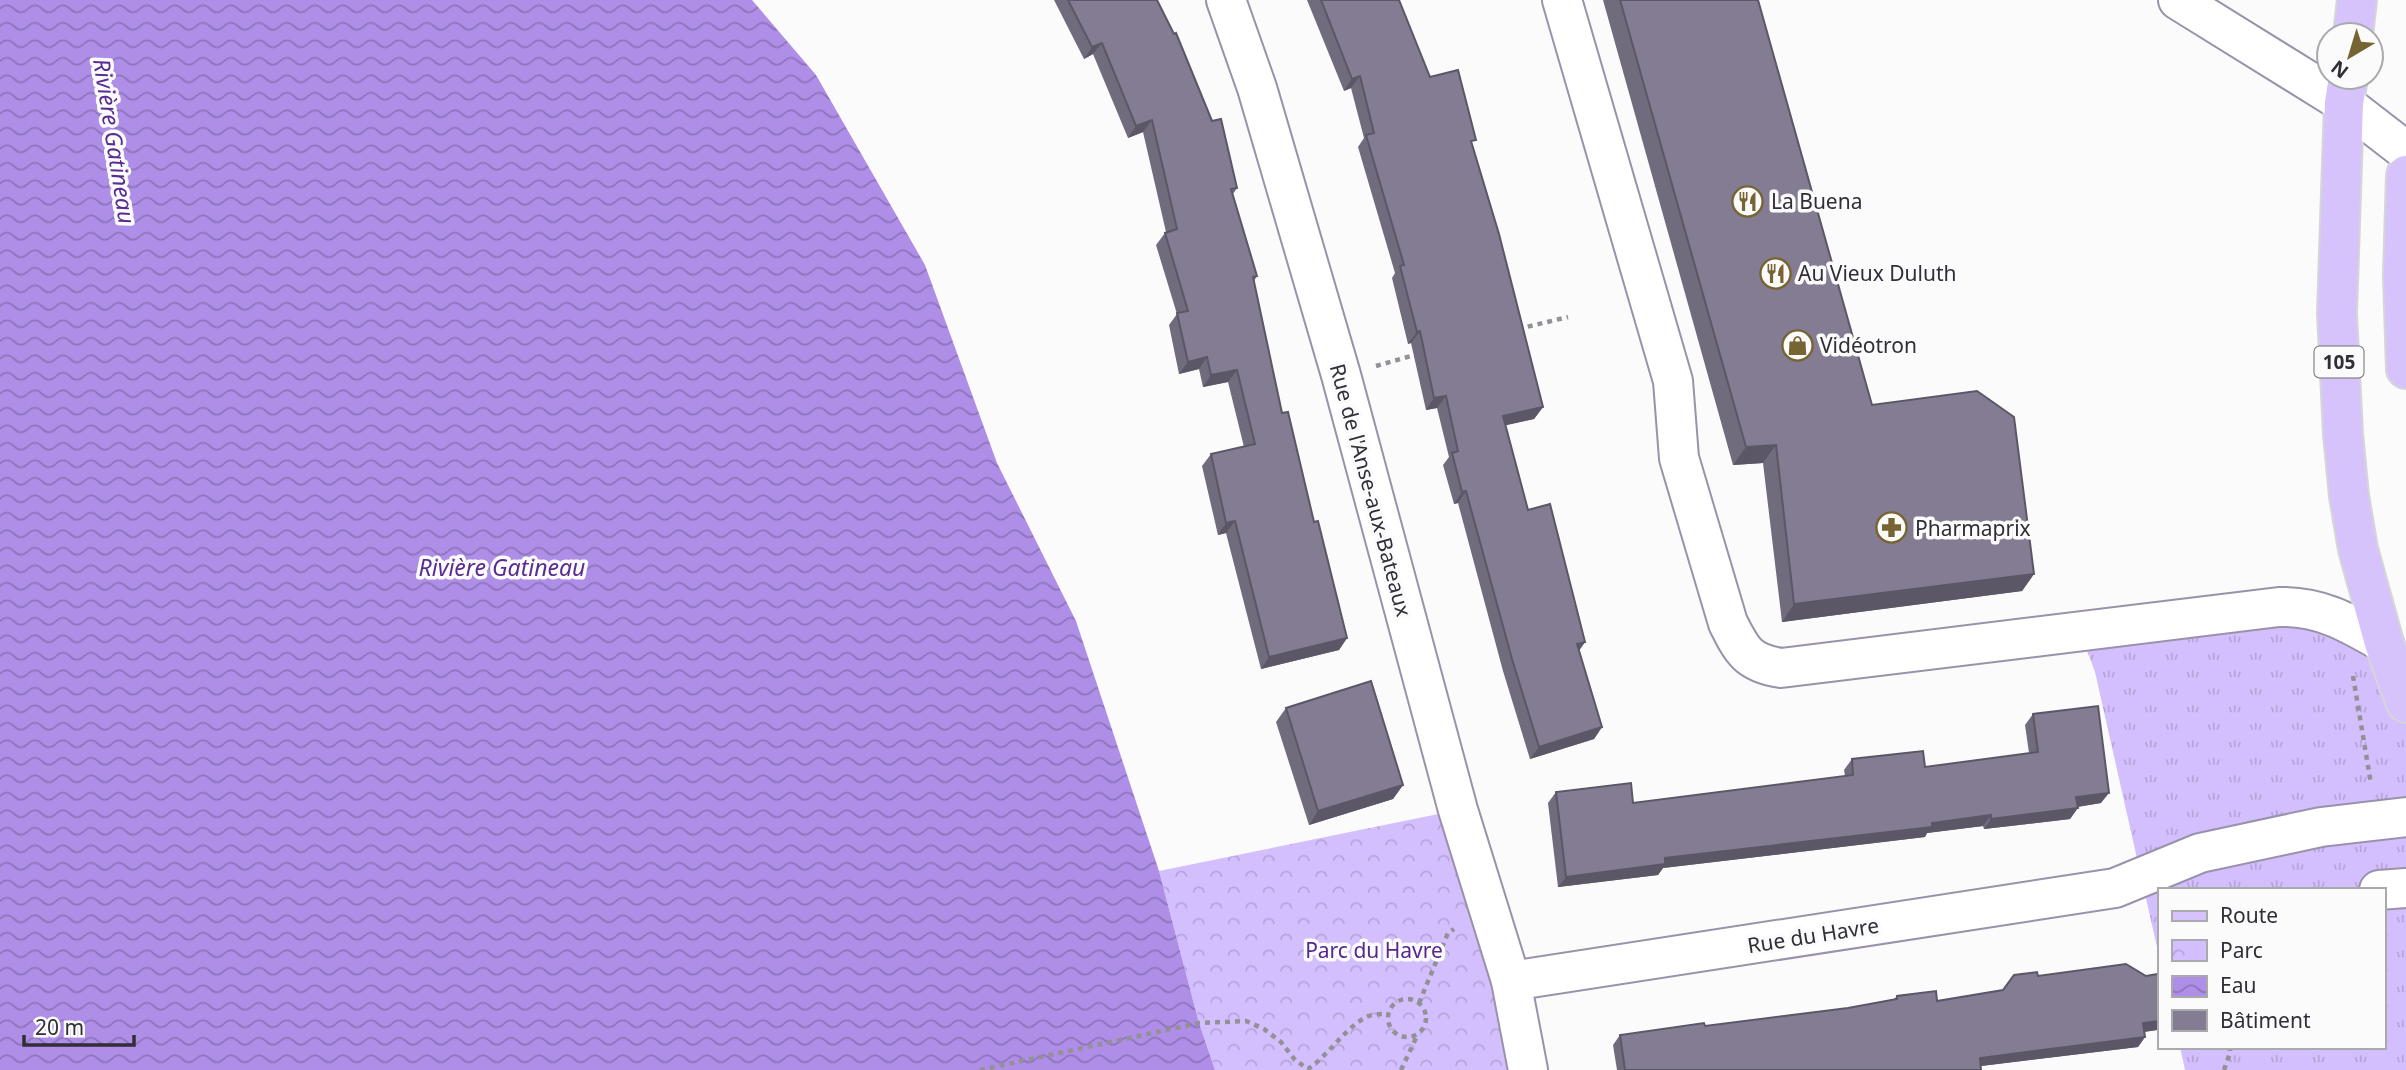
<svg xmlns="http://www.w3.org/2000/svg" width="2406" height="1070" viewBox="0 0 2406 1070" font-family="'Noto Sans',sans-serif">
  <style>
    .grass { fill: url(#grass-tufts) }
    .park { fill: url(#park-crowns) }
    .water { fill: url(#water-waves) }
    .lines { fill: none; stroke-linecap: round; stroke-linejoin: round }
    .minor-casing { stroke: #9a92aa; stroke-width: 42 }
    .major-casing { stroke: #d6d5d7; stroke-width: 42 }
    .path { stroke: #939196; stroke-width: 4.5; stroke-dasharray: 5 5; stroke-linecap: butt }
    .minor { stroke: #fff; stroke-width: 38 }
    .major { stroke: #d7c3fc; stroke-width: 38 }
    .wall { fill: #716b7e }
    .shaded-wall { fill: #5c5767 }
    .building { fill: #837c93; stroke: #5c5767; stroke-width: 2 }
    .labels { text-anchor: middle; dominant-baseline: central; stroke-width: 7; stroke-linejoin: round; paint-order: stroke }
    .shield { fill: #fbfbfb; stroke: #6e6c72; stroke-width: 2 }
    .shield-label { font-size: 19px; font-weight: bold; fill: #312e38 }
    .poi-label { font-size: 21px; fill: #312e38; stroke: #fbfbfb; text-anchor: start }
    .street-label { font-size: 21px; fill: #312e38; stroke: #fbfbfb }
    .park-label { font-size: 21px; fill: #55278e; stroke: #fbfbfb }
    .water-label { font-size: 23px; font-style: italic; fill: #592c92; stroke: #fbfbfb }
  </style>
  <defs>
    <pattern id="grass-tufts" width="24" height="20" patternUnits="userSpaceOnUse" patternTransform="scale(1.75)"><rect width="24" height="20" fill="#d3bffd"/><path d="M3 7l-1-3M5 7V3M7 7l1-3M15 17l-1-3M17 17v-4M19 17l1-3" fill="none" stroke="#b6a4da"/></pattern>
    <pattern id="park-crowns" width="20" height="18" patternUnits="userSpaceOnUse" patternTransform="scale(1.75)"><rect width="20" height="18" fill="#d3bffd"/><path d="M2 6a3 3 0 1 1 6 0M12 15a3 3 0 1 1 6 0" fill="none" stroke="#b6a4da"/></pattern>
    <pattern id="water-waves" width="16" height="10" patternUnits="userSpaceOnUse" patternTransform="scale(1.75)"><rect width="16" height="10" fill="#ae8ee7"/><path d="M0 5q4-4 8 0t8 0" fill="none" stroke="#8e74bc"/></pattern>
  </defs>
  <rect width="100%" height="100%" fill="#fbfbfb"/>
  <polygon class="grass" points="2343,620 2406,703 2406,1070 2185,1070 2180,1047 2383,1047 2383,890 2159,890 2159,956 2095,672 2080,632"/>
  <polygon class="park" points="1458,810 1528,1070 1215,1070 1199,1023 1159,871"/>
  <polygon class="water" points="0,0 752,0 816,75 925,265 997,463 1076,621 1159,871 1199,1023 1215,1070 0,1070"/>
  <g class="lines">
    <defs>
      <g id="minor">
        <polyline points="1226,0 1257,88 1341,375 1458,810 1511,981 1528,1070"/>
        <path d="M1562,0L1673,381L1679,458L1728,623C1742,651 1748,663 1781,668L2279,607C2321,606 2349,623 2384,643"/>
        <polyline points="2178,0 2344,103 2406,151"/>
        <polyline points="2379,890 2406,888"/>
        <polyline points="1511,981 2115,888 2200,853 2321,827 2406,817"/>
      </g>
      <g id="major">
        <polyline points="2353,35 2357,0"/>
        <polyline points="2348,77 2344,103 2337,313 2343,434 2349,496 2358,549 2384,643 2406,703"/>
        <polyline points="2406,175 2403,276 2406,369"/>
      </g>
    </defs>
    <use href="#minor" class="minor-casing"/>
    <use href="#major" class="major-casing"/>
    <g class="path">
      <polyline points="1518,329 1568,317"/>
      <polyline points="1376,366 1418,354"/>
      <polyline points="2353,676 2371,784"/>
      <circle cx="1407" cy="1018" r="19"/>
      <polyline points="1419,1003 1448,933 1454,929"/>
      <path d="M980,1070L1199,1023L1246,1021L1264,1029L1281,1042L1295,1060L1308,1069C1329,1055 1343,1030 1366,1017C1372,1014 1381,1014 1388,1014"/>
      <polyline points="1401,1070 1417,1036"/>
      <polyline points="2224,1070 2230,1053 2230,1047"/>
    </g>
    <use href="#minor" class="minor"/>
    <use href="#major" class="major"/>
  </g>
  <g class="wall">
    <polygon points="1054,0 1157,0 1237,188 1233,194 1257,276 1254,281 1282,413 1347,638 1339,650 1261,669 1226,533 1218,535 1202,466 1211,454 1244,447 1228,382 1203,387 1199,369 1179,374 1169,325 1177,314 1156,245 1165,233 1166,232 1143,132 1128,138 1093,54 1084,59"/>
    <polygon points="1307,0 1399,0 1430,77 1472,145 1543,407 1534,419 1505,425 1528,510 1585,642 1579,651 1602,727 1594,739 1530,759 1503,671 1458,503 1454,504 1443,465 1449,457 1437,408 1426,410 1411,343 1408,344 1392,278 1395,273 1358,147 1364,138 1351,88 1344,91"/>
    <polygon points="1603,0 1758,0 1872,405 2034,574 2022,591 1782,622 1763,463 1733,465"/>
    <polygon points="1286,708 1403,785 1393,799 1309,825 1276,722"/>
    <polygon points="2033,714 2101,803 2078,807 2070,819 1984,829 1983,826 1927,833 1925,837 1663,868 1658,875 1558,887 1548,803 1556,792 1633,803 1845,776 1844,770 1852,759 1925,767 2029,753 2025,725"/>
    <polygon points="2038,976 2159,985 2159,1027 2157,1030 2144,1032 2145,1037 2138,1047 1981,1066 1981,1070 1617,1070 1613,1045 1620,1035 1705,1026 1848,1008 1894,999 1897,996 1937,1001 2003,990"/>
  </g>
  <g class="shaded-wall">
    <polygon points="1102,43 1093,54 1084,59 1092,47"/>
    <polygon points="1360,76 1351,88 1344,91 1352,79"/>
    <polygon points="1152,120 1143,132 1128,138 1136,126"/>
    <polygon points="1420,331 1411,343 1408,344 1417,332"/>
    <polygon points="1207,357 1199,369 1179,374 1188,362"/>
    <polygon points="1237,370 1228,382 1203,387 1211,375"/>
    <polygon points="1446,396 1437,408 1426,410 1434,398"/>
    <polygon points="1543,407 1534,419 1494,428 1503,416"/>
    <polygon points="1776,445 1763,463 1733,465 1746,447"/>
    <polygon points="1466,491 1458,503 1454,504 1462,492"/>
    <polygon points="1235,521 1226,533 1218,535 1226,523"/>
    <polygon points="2034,574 2022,591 1782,622 1794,604"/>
    <polygon points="1347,638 1339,650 1261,669 1269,657"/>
    <polygon points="1585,642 1576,654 1577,644"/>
    <polygon points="1602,727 1594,739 1530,759 1539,747"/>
    <polygon points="1403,785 1393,799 1309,825 1318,811"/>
    <polygon points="2109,793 2101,803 2069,808 2076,797"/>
    <polygon points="2078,808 2070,819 1984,829 1991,819"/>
    <polygon points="1991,815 1983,826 1927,833 1925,837 1663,868 1658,875 1558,887 1566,877 1665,858"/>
    <polygon points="2159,1021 2159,1027 2157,1030 2136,1033 2143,1023"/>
    <polygon points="2145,1037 2138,1047 1973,1067 1980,1058"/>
  </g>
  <g class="building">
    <polygon points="1068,0 1157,0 1174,34 1176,33 1212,121 1221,119 1237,188 1231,189 1257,276 1253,277 1282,413 1288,412 1314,522 1318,521 1347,638 1269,657 1235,521 1226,523 1211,454 1255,444 1237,370 1211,375 1207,357 1188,362 1177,313 1188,311 1165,233 1177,229 1152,120 1136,126 1102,43 1092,47"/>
    <polygon points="1321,0 1399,0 1430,77 1458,70 1476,140 1471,141 1499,234 1543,407 1503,416 1528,510 1550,504 1585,642 1577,644 1602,727 1539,747 1512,659 1466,491 1462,492 1452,453 1458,451 1446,396 1434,398 1420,331 1417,332 1400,266 1404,265 1366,135 1374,133 1360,76 1352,79"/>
    <polygon points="1620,0 1758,0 1872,405 1977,391 2014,417 2034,574 1794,604 1776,445 1746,447"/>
    <polygon points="1371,681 1403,785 1318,811 1286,708"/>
    <polygon points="2098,706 2109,793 2076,797 2078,808 1991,819 1991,815 1932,823 1932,827 1665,858 1665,864 1566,877 1556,792 1631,783 1633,803 1853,775 1852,759 1923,751 1925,767 2038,752 2033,714"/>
    <polygon points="2126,964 2146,976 2158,974 2159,985 2159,1021 2143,1023 2145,1037 1980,1058 1981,1070 1625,1070 1620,1035 1704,1023 1705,1026 1848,1008 1897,999 1897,996 1936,991 1937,1001 2003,990 2014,975 2037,972 2038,976"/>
  </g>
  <defs>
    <symbol id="restaurant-ring" viewBox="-11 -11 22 22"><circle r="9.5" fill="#fbfbfb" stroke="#766432" stroke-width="1.5"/><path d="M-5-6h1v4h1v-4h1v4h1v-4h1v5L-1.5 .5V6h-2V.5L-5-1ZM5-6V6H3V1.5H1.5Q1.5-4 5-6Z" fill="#766432"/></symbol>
    <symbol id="shop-ring" viewBox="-11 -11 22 22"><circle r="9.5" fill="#fbfbfb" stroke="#766432" stroke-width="1.5"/><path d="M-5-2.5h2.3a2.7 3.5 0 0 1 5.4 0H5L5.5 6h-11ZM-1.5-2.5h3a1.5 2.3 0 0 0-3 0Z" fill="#766432"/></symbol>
    <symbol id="pharmacy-ring" viewBox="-11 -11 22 22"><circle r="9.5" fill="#fbfbfb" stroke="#766432" stroke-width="1.5"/><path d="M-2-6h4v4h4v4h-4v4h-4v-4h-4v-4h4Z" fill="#766432"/></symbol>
  </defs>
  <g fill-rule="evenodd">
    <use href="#restaurant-ring" x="1730" y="184" width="35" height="35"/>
    <use href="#restaurant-ring" x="1758" y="256" width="35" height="35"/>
    <use href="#shop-ring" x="1780" y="328" width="35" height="35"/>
    <use href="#pharmacy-ring" x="1874" y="510" width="35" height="35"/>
  </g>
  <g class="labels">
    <rect class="shield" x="2314.5" y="346.5" width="49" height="31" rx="5"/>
    <g class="shield-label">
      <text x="2339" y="362">105</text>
    </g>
    <g class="poi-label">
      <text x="1771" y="201">La Buena</text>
      <text x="1798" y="273">Au Vieux Duluth</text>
      <text x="1820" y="345">Vidéotron</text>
      <text x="1915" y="528">Pharmaprix</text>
    </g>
    <g class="street-label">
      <text transform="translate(1371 490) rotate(75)">Rue de l'Anse-aux-Bateaux</text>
      <text transform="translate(1813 935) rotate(-9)">Rue du Havre</text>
    </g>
    <g class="park-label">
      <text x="1374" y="950">Parc du Havre</text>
    </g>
    <g class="water-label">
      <text transform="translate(115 141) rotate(81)">Rivière Gatineau</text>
      <text x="502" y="567">Rivière Gatineau</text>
    </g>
  </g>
  <rect x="2158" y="888" width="228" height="161" fill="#fbfbfb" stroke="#aaa9ad" stroke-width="2"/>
  <rect x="2172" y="911" width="35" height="10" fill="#d7c3fc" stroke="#aaa9ad" stroke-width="2"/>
  <text x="2220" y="923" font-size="21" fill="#312e38">Route</text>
  <rect x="2172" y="940" width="35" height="21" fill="url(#park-crowns)" stroke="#aaa9ad" stroke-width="2"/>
  <text x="2220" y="958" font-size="21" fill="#312e38">Parc</text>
  <rect x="2172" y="976" width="35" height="21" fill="url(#water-waves)" stroke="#aaa9ad" stroke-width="2"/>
  <text x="2220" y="993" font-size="21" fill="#312e38">Eau</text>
  <rect x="2172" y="1010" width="35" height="21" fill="#837c93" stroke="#aaa9ad" stroke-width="2"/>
  <text x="2220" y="1028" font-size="21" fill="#312e38">Bâtiment</text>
  <g transform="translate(2350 56) rotate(218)"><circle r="33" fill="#fbfbfb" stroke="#aaa9ad" stroke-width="2"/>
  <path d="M0-5L12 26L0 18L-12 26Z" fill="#766432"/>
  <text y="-10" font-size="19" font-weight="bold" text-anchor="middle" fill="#312e38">N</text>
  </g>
  <path d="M24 1035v10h110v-10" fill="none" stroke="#312e38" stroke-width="3.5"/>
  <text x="35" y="1035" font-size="21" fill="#312e38" stroke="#fbfbfb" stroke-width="5" paint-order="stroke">20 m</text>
</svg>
